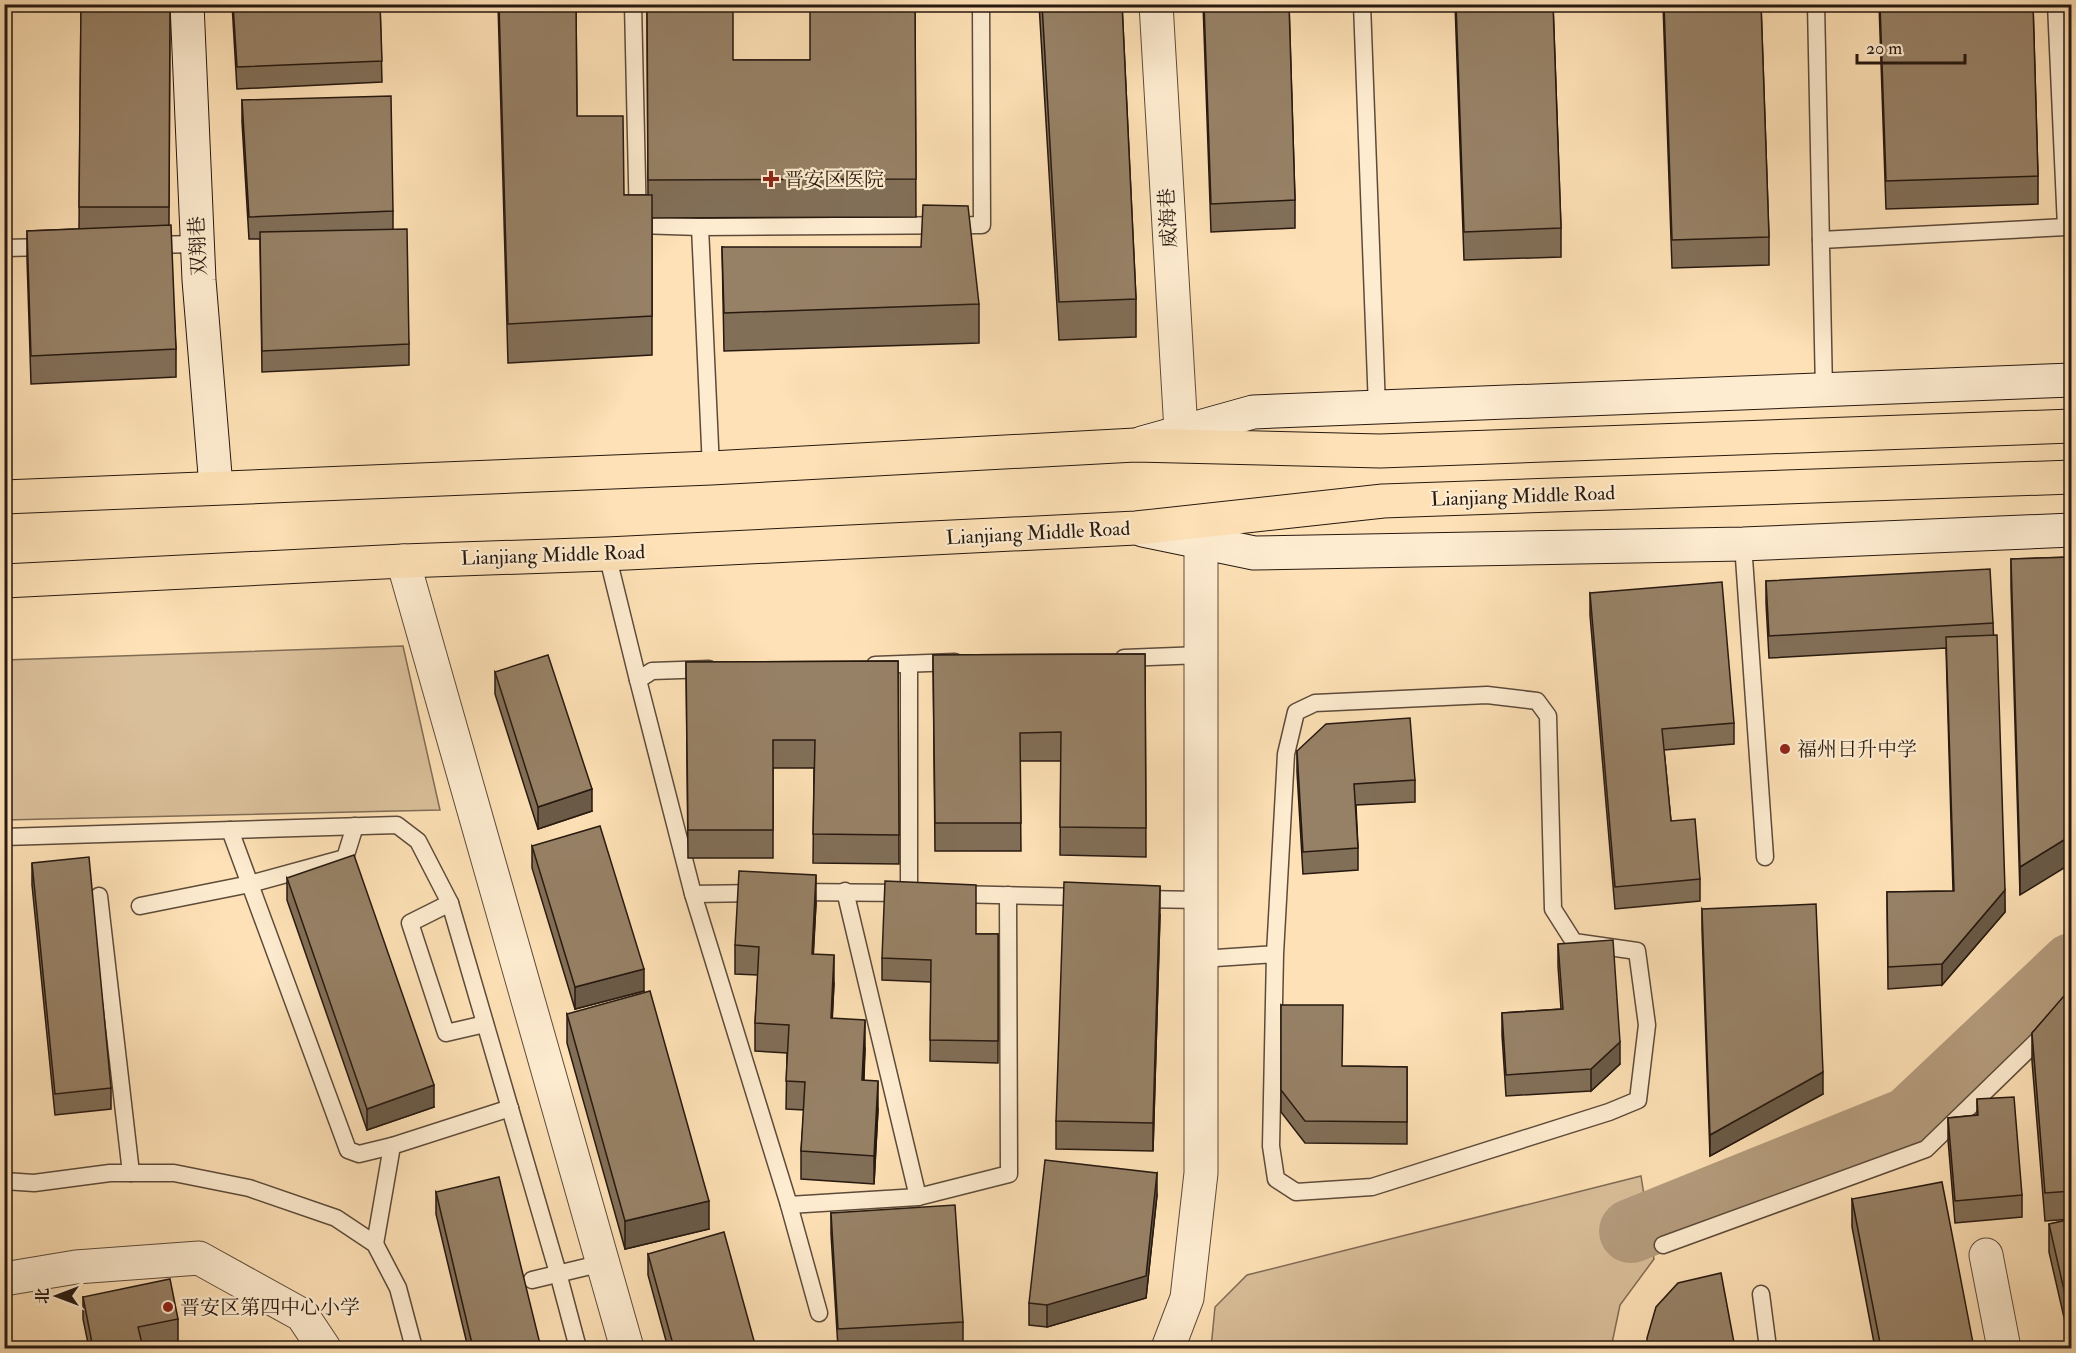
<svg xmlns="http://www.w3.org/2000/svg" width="2076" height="1353" viewBox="0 0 2076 1353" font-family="'IM FELL Double Pica','Noto Serif SC',serif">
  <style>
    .green { fill: #d9bf9a; stroke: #806c55; stroke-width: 1.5 }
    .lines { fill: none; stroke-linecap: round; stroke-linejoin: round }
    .river { stroke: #b59d7e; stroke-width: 64 }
    .lane-casing { stroke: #5d4b3a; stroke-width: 19 }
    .street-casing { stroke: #5d4b3a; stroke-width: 35 }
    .secondary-casing { stroke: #271910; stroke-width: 35 }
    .highway-casing { stroke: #271910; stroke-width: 35 }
    .lane { stroke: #feecd0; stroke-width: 16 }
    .street { stroke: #feecd0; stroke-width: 33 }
    .secondary { stroke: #feecd0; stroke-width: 33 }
    .highway { stroke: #fee1b6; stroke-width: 33 }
    .wall { fill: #826f58; stroke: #271910; stroke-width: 1.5 }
    .shaded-wall { fill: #6a5a47; stroke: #271910; stroke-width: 1.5 }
    .building { fill: #978166; stroke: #271910; stroke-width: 1.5 }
    .poi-dot { fill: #8f2418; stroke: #feecd0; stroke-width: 2 }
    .labels { text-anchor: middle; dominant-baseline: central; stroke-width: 4.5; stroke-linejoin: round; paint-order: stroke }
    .poi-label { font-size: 20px; fill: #271910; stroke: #feecd0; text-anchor: start }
    .street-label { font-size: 20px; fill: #271910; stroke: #feecd0 }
  </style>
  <rect width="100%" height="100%" fill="#fee1b6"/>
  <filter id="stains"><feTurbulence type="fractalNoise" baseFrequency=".00333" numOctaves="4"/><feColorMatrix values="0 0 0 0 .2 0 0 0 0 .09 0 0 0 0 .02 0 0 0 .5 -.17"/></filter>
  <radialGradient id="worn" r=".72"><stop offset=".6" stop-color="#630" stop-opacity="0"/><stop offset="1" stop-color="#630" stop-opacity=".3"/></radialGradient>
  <g class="green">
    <polygon points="403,646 440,810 5,820 5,660"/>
    <polygon points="1641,1176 1654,1259 1620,1305 1611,1348 1211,1348 1215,1307 1247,1275"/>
  </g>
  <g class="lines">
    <polyline class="river" points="1631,1231 1909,1119 2072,965"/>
    <defs>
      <g id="lane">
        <polyline points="633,4 638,225 700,227"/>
        <polyline points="1362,4 1377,408"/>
        <polyline points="1816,4 1824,391"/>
        <polyline points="1821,240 2066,227 2056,4"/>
        <polyline points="149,245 197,244"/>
        <polyline points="4,248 49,247"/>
        <polyline points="711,468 700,227 982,225 981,4"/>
        <polyline points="1743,544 1765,857"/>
        <polyline points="607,554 638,680 652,671 709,669"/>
        <polyline points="1124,658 1201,655"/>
        <polyline points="909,664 909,893"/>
        <polyline points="875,665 955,662"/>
        <polyline points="638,680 693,894 789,1205 819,1313"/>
        <polyline points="230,830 348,1150 359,1154 392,1146"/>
        <polyline points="4,837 397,825 418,841 450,903 558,1273 578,1348"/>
        <polyline points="845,891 918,1197"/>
        <polyline points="794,892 907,893"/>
        <polyline points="693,894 760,893"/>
        <polyline points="953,894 1084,897"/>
        <polyline points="99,896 131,1173"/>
        <polyline points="1139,899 1201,900"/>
        <polyline points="450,903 410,923 446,1033 485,1024"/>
        <polyline points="140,906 250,884 345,858 355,826"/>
        <polyline points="1201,959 1275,954 1271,1146 1276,1179 1296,1192 1372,1187 1609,1112 1638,1100 1647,1025 1637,951 1574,942 1553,909 1548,716 1537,701 1487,695 1315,703 1296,712 1286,754 1275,954"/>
        <polyline points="4,1181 34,1183 110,1173 174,1173 249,1188 336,1218 375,1244 398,1288 414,1348"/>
        <polyline points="789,1205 918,1197 1009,1174 1008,895"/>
        <polyline points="375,1244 392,1146 510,1108"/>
        <polyline points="1663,1245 1926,1149 2072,1007"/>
        <polyline points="532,1280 603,1263"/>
        <polyline points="1761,1294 1768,1348"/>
      </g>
      <g id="street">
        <polyline points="1156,4 1181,431"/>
        <polyline points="403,561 627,1348"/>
        <polyline points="1986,1255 2004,1348"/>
        <polyline points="4,1279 76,1267 199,1258 302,1315 324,1348"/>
        <polyline points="1168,1348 1187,1298 1201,1173 1201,542"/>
      </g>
      <g id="secondary">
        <polyline points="187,4 199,280 216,487"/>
        <polyline points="1142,443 1253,412 2072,380"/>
        <polyline points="1143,530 1254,553 1743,544 2072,530"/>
      </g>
      <g id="highway">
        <polyline points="4,497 711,468 1135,445 1380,451 2072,426"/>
        <polyline points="4,581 403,561 607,554 1136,528 1383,501 2072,477"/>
      </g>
    </defs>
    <use href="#lane" class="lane-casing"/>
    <use href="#street" class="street-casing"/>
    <use href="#secondary" class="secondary-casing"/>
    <use href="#highway" class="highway-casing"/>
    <use href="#lane" class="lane"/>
    <use href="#street" class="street"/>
    <use href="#secondary" class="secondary"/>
    <use href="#highway" class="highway"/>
  </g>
  <g class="wall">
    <polygon points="81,4 170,4 169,225 176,349 176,377 31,384 27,259 27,231 79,229"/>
    <polygon points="232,4 380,4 382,82 237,89"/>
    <polygon points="498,4 576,4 577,116 624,195 648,195 647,4 733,60 810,60 915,4 916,217 652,218 652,355 508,363"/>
    <polygon points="1039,4 1122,4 1136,299 1136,337 1059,340"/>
    <polygon points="1203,4 1289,4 1295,200 1295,228 1211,232"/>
    <polygon points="1455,4 1553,4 1561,228 1561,257 1464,260"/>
    <polygon points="1663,4 1761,4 1769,237 1769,265 1672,268"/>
    <polygon points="1879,4 2033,4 2038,176 2038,204 1886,209"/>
    <polygon points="4,37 10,37 11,241 4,241"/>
    <polygon points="242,100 393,211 393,229 409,344 409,365 262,372 260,239 249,239 242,122"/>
    <polygon points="722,247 979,304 979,343 724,351"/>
    <polygon points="2072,557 2020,895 2011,587 2011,559"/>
    <polygon points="1766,581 1993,623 2005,912 1942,985 1888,989 1887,892 1953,891 1946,648 1769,658 1766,603"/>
    <polygon points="1590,593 1734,723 1734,744 1664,750 1671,821 1700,879 1700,901 1615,909 1590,615"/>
    <polygon points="1145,654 1146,857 1060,855 1061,761 1020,761 1021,851 935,851 933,655"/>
    <polygon points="898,661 899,864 813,863 814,768 773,768 773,858 688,858 686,662"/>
    <polygon points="495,672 592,811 538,829 495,694"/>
    <polygon points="1297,751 1415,780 1415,802 1356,805 1358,848 1358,870 1303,874 1297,772"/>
    <polygon points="532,846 644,991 575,1009 532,868"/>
    <polygon points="32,863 111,1088 111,1109 55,1115 32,885"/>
    <polygon points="287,878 434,1107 367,1130 287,900"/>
    <polygon points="816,903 813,954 834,983 832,1018 865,1048 864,1080 878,1109 874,1184 801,1179 801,1151 804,1110 786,1109 787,1053 755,1051 755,1023 758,975 735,974 735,945"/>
    <polygon points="1702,909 1823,1094 1710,1156 1702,930"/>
    <polygon points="1160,914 1153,1151 1056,1149 1056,1121"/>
    <polygon points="976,934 998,934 998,1063 930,1061 931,982 882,980 882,958"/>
    <polygon points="1558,944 1620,1064 1591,1091 1506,1096 1502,1035 1502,1013 1561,1009 1558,966"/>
    <polygon points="2072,989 2072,1219 2045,1221 2032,1061 2032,1033"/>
    <polygon points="1281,1005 1342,1066 1407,1067 1407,1144 1305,1143 1281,1112"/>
    <polygon points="567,1014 709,1229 625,1249 567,1043"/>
    <polygon points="1977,1099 2022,1195 2022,1217 1955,1223 1948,1140 1948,1118 1977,1115"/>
    <polygon points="436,1192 541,1348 468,1348 436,1214"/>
    <polygon points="1157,1195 1146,1298 1047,1327 1029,1325 1029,1303"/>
    <polygon points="1852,1199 1974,1348 1875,1348 1852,1227"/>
    <polygon points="831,1213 963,1322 963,1343 878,1348 838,1348 831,1234"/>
    <polygon points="2072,1219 2072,1348 2071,1348 2049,1252 2049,1224"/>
    <polygon points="648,1254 756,1348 668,1348 648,1275"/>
    <polygon points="83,1297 178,1319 178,1341 143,1348 89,1348 83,1319"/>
  </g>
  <g class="shaded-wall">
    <polygon points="592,789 592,811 538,829 538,807"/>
    <polygon points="2072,835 2072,863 2020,895 2020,867"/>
    <polygon points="816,875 816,903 812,982 812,954"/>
    <polygon points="1160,886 1160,914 1153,1151 1153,1123"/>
    <polygon points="2005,890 2005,912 1942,985 1942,964"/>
    <polygon points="834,955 834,983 831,1046 831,1018"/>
    <polygon points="644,969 644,991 575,1009 575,987"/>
    <polygon points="865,1020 865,1048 862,1108 862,1080"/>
    <polygon points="1620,1042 1620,1064 1591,1091 1591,1069"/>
    <polygon points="1823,1072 1823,1094 1710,1156 1710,1135"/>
    <polygon points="878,1081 878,1109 874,1184 874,1156"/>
    <polygon points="434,1085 434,1107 367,1130 367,1109"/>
    <polygon points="1157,1173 1157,1195 1146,1298 1047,1327 1047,1305"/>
    <polygon points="709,1201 709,1229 625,1249 625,1221"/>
  </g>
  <g class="building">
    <polygon points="81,4 170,4 169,207 79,207"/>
    <polygon points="233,4 380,4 382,61 237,67"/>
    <polygon points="499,4 576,4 577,116 623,116 624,195 652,195 652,316 508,324"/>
    <polygon points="647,4 733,4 733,60 810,60 810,4 915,4 916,179 648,180"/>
    <polygon points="1042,4 1122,4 1136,299 1059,302"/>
    <polygon points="1204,4 1289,4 1295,200 1211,204"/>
    <polygon points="1456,4 1553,4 1561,228 1464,232"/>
    <polygon points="1664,4 1761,4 1769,237 1672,240"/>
    <polygon points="1880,4 2033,4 2038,176 1886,181"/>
    <polygon points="4,37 10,37 11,220 4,220"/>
    <polygon points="391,96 393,211 249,217 242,100"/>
    <polygon points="923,205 968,206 979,304 724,313 722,247 921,247"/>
    <polygon points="171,225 176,349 31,356 27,231"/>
    <polygon points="407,229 409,344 262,351 260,232"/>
    <polygon points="2072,557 2072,835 2020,867 2011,559"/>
    <polygon points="1990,569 1993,623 1769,636 1766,581"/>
    <polygon points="1722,582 1734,723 1662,729 1671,821 1695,819 1700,879 1615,887 1590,593"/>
    <polygon points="1997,635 2005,890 1942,964 1888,967 1887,892 1954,891 1946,637"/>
    <polygon points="1145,654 1146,828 1060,827 1061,732 1020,733 1021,823 935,823 933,655"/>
    <polygon points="548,655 592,789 538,807 495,672"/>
    <polygon points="898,661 899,835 813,834 815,740 773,740 773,830 688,830 686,662"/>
    <polygon points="1410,718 1415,780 1354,784 1358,848 1303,852 1297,751 1326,724"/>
    <polygon points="600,826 644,969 575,987 532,846"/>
    <polygon points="354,855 434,1085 367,1109 287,878"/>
    <polygon points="89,857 111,1088 55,1094 32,863"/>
    <polygon points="739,871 816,875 812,954 834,955 831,1018 865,1020 862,1080 878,1081 874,1156 801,1151 805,1082 786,1081 789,1025 755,1023 759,947 735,945"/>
    <polygon points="885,881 976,885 976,934 998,934 998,1041 930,1040 931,960 882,958"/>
    <polygon points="1064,882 1160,886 1153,1123 1056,1121"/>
    <polygon points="1816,904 1823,1072 1710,1135 1702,909"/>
    <polygon points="1613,940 1620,1042 1591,1069 1506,1075 1502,1013 1563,1009 1558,944"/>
    <polygon points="2070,989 2072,989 2072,1191 2045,1193 2032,1033"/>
    <polygon points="650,991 709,1201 625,1221 567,1014"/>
    <polygon points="1281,1005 1343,1005 1342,1066 1407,1067 1407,1122 1305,1121 1281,1090"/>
    <polygon points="2014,1097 2022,1195 1955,1201 1948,1118 1978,1115 1977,1099"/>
    <polygon points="1045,1160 1157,1173 1146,1276 1047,1305 1029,1303"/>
    <polygon points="499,1177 541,1348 473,1348 436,1192"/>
    <polygon points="1942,1182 1974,1348 1881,1348 1852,1199"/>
    <polygon points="955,1205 963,1322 838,1329 831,1213"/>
    <polygon points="2072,1219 2072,1325 2049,1224"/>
    <polygon points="724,1232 756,1348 674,1348 648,1254"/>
    <polygon points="1721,1273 1735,1348 1647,1348 1647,1338 1656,1307 1678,1283"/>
    <polygon points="170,1279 178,1319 138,1327 143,1348 93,1348 83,1297"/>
  </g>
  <g class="poi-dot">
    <path d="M768 170h6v6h6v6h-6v6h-6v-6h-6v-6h6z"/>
    <circle cx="1785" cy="749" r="6"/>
    <circle cx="168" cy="1307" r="6"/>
  </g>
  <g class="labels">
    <g class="poi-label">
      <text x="784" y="179">晋安区医院</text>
      <text x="1797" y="749">福州日升中学</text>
      <text x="180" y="1307">晋安区第四中心小学</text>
    </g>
    <g class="street-label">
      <text transform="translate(1168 218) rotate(-93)">威海巷</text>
      <text transform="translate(198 246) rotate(-93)">双翔巷</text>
      <text transform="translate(1523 496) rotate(-2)">Lianjiang Middle Road</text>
      <text transform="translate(1038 533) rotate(-3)">Lianjiang Middle Road</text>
      <text transform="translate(553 555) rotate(-2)">Lianjiang Middle Road</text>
    </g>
  </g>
  <rect width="2076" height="1353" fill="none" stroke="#fee1b6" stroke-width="24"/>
  <rect x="6" y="6" width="2064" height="1341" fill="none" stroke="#271910" stroke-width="3"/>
  <rect x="12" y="12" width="2052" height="1329" fill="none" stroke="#271910" stroke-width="1.5"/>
  <g transform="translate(57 1296) rotate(270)" stroke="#feecd0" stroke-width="4.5" paint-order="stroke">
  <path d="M0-4.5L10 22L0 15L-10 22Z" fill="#271910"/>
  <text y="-9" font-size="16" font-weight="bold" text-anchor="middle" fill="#271910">北</text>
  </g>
  <path d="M1857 54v9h108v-9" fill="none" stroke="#271910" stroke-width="3"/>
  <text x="1866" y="54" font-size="18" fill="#271910" stroke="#feecd0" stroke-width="4.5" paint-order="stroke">20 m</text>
  <rect width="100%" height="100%" filter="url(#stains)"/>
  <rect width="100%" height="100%" fill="url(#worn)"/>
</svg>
